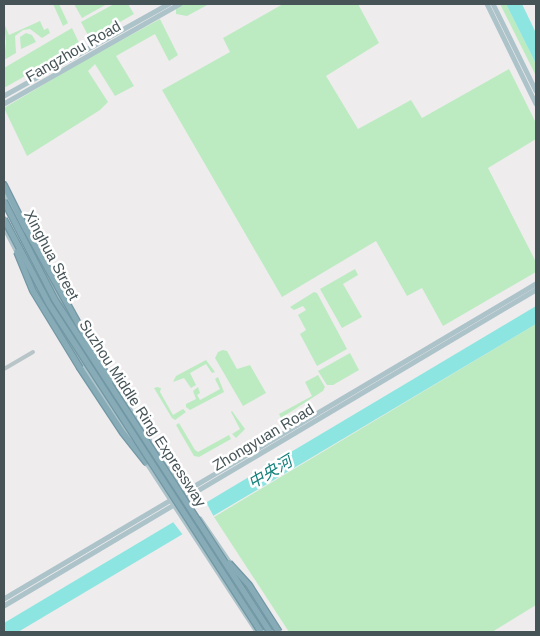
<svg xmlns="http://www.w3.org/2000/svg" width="540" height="636" viewBox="0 0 540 636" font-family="Helvetica,'Noto Sans SC',sans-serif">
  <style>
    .green { fill: #bcebc2 }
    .water { fill: #8ce5e0 }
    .pier { fill: #efeced }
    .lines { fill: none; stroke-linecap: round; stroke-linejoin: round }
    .highway-casing { stroke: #7297a4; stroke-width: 8 }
    .minor { stroke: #b8c5c8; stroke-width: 4 }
    .major { stroke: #adc3ca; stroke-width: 5 }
    .highway { stroke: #87acb8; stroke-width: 5.5 }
    .highway-bridge-casing { stroke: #7297a4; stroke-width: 8; stroke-linecap: butt }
    .highway-bridge { stroke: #87acb8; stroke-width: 5.5 }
    .labels { text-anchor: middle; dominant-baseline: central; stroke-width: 5; stroke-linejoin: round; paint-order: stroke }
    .street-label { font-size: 15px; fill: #465458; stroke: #fff }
    .water-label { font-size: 16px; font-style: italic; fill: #14807b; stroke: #fff }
  </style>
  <rect width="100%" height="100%" fill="#efeced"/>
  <g class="green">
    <polygon points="53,4 59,4 68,23 63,26"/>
    <polygon points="74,4 107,4 82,18"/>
    <polygon points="114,4 128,4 134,14 90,39 81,22"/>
    <polygon points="184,4 209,4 187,16 176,14 176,8"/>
    <polygon points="283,4 358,4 379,43 326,76 358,129 411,100 422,118 509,69 536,123 536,139 488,168 536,262 536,272 443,326 422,288 407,296 376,241 282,297 162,90 230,52 223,38"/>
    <polygon points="500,4 506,4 536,64 536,76"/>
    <polygon points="160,19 178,55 169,61 155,34 116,56 134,86 115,96 95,64 88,71 108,102 100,110 27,156 4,108 80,63"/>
    <polygon points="40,21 44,30 48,28 50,33 42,38 30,29 23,30 15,36 16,53 4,60 6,42 4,23 9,35"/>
    <polygon points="72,28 80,45 4,88 4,68"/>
    <polygon points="26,33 32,35 36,42 21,49 20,37"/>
    <polygon points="355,269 358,275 343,284 362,317 342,328 320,289"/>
    <polygon points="314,292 317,293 347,349 317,366 300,334 306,330 298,315 306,310 303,306 294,310 290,307"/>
    <polygon points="536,324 536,605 492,632 289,632 214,517"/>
    <polygon points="223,350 227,351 237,369 250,365 266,393 243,406 215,358 218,352"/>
    <polygon points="350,353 359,370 333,385 327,385 318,371"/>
    <polygon points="206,360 215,372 212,373 206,364 190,373 196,385 191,388 184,378 173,382 176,376"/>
    <polygon points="318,375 325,387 323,391 281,418 279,414 312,396 305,382"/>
    <polygon points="218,377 224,392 190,410 186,407 186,404 196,399 193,391 198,387 200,393 197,395 200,400 220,389 215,379"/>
    <polygon points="157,387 161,388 160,392 173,415 183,409 186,412 175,420 172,418 154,388"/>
    <polygon points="232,411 245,429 236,438 232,434 240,429 231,412"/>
    <polygon points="179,423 195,450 198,452 229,435 231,439 199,457 194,456 176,425"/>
  </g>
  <g class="water">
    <polygon points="506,4 522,4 536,33 536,64"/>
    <polygon points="536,306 536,324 18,632 4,632 4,623"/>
  </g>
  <polygon class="pier" points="206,502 214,517 183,535 173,522"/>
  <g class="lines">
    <defs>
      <g id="highway">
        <polyline points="4,185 27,231"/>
        <polyline points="80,368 123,433 146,462"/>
      </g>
    </defs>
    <use href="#highway" class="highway-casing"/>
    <polyline class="minor" points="4,369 33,352"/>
    <g class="major">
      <polyline points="487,4 536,104"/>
      <polyline points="493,4 536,91"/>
      <polyline points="4,96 169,4"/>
      <polyline points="4,104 180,4"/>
      <polyline points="4,191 37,257 75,322"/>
      <polyline points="4,227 19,256"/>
      <polyline points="33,284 132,441"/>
      <polyline points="110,378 178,485"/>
      <polyline points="144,459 257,632"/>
      <polyline points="200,519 232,566"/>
      <polyline points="239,577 275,632"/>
      <polyline points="4,599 536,284"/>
      <polyline points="4,606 536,290"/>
    </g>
    <use href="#highway" class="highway"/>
    <defs>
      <g id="highway-bridge">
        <polyline points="4,201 55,300 270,632"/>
        <polyline points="4,219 49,304 261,632"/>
        <polyline points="27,231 110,381"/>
        <polyline points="17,252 33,291 80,368"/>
        <polyline points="229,563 249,585 279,632"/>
      </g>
    </defs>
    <use href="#highway-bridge" class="highway-bridge-casing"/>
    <use href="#highway-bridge" class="highway-bridge"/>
  </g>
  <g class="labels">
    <g class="street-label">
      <text transform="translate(73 51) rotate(-30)">Fangzhou Road</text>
      <text transform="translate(52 255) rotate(62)">Xinghua Street</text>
      <text transform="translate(143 413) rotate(57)">Suzhou Middle Ring Expressway</text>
      <text transform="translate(263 437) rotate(-31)">Zhongyuan Road</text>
    </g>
    <g class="water-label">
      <text transform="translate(270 472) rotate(-31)">中央河</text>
    </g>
  </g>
  <rect width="540" height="636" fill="none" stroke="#465458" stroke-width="10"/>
</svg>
